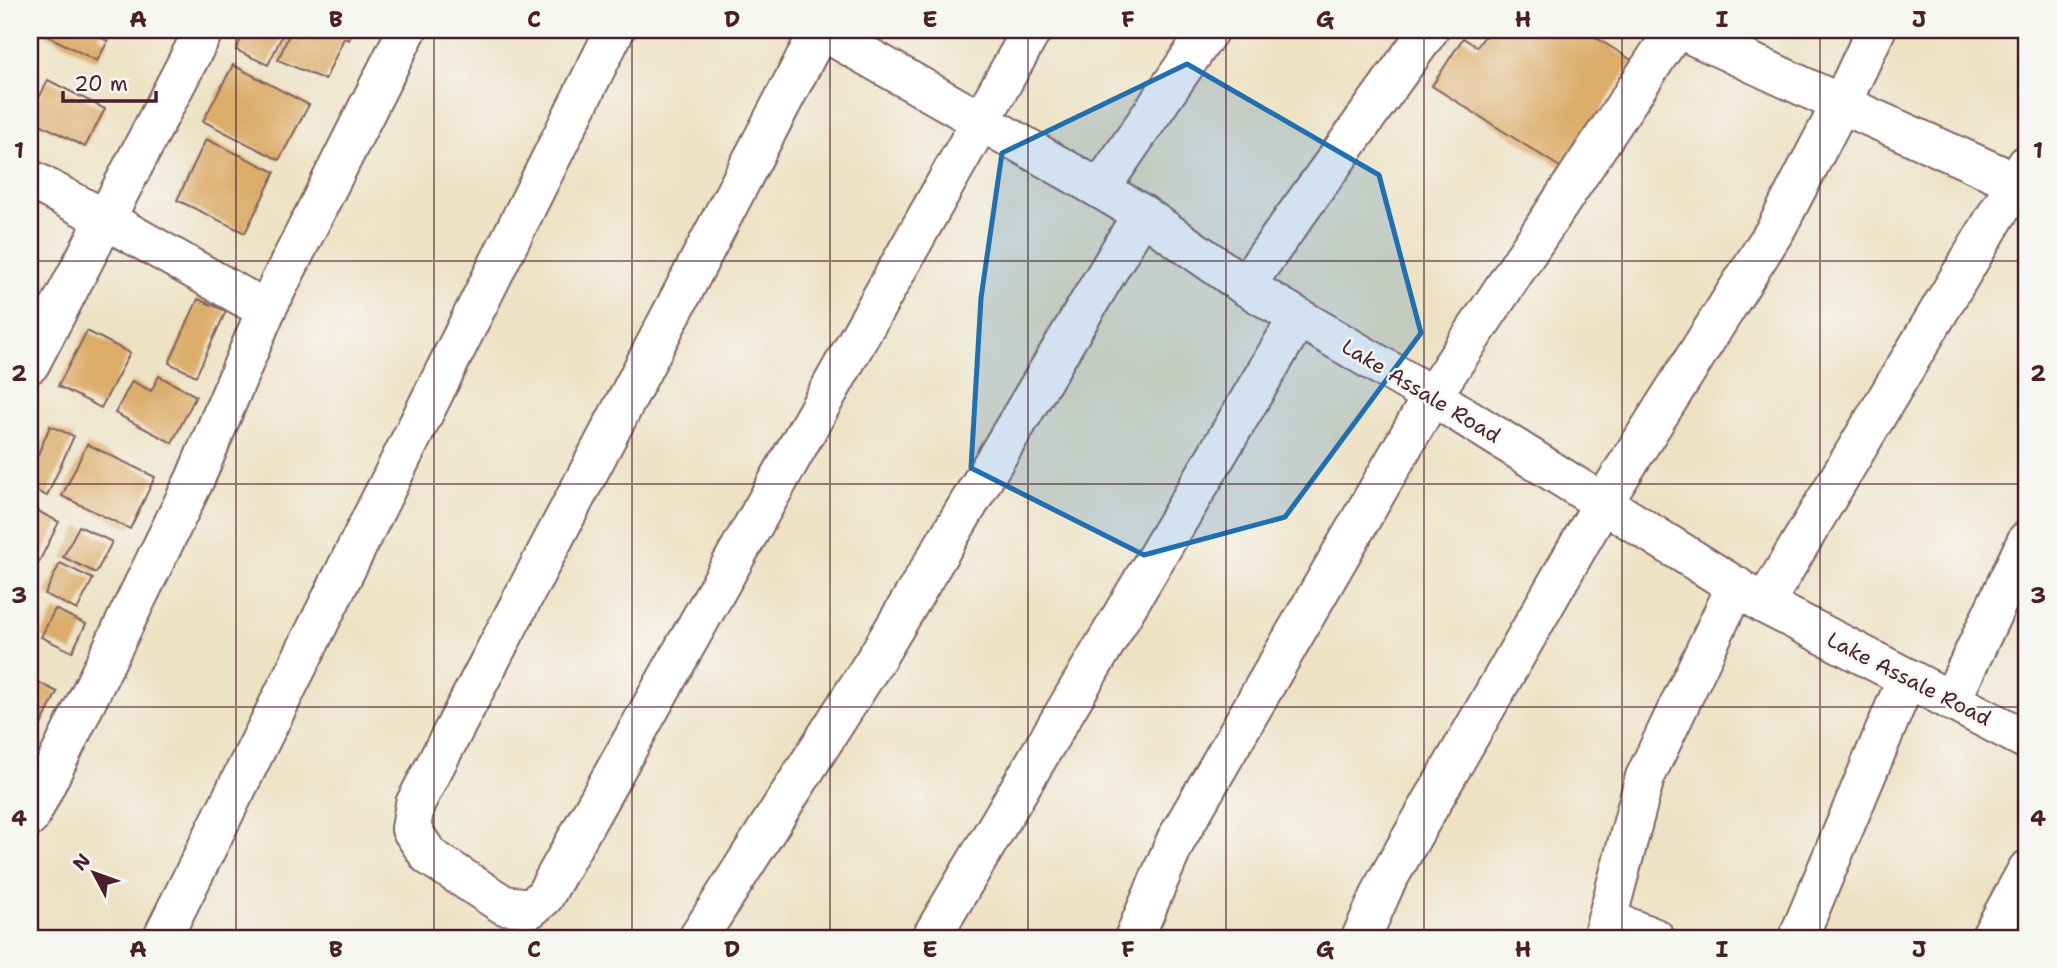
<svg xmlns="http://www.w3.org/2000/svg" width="2057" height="968" viewBox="0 0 2057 968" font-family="'Shantell Sans',sans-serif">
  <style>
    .building { fill: #dcac69 }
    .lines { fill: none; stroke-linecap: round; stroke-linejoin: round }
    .minor-casing { stroke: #836361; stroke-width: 42 }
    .minor { stroke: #fff; stroke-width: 38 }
    .marked { fill: #1f6fb2; fill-opacity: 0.2; stroke: #1f6fb2; stroke-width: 5; stroke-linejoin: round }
    .grid { fill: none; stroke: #4a1f2b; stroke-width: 2; stroke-opacity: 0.55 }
    .labels { text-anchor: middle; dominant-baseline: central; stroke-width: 5; stroke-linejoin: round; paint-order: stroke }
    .street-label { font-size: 21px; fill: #4a1f2b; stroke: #f6f6f2 }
    .neatline { fill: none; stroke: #4a1f2b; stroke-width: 2.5 }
    .grid-label { font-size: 23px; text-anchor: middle; font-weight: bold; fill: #4a1f2b }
  </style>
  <rect width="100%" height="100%" fill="#f6f6f2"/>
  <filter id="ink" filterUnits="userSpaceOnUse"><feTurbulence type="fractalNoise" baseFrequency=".0143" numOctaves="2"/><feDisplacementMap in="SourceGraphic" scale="14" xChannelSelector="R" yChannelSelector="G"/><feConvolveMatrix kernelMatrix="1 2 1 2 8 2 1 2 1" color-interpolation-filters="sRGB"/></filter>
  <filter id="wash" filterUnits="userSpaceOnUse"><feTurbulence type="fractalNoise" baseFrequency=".00686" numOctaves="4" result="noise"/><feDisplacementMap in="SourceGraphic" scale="28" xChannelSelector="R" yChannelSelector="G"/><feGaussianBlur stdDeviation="1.57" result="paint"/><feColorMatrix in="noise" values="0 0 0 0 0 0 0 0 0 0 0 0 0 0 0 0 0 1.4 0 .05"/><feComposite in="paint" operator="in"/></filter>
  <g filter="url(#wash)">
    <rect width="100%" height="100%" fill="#ede2c4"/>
    <g id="blocks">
      <g class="building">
        <polygon points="36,30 102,30 99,37 108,41 97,61"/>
        <polygon points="245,30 285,30 268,65 236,50"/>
        <polygon points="291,30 320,30 325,32 326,30 353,30 349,40 344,38 325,80 278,60"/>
        <polygon points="1489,30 1584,30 1633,61 1563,169 1432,86 1463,38 1477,47"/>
        <polygon points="233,65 309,105 279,160 203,121"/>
        <polygon points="48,80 105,109 85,147 30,119 30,96 38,100"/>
        <polygon points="206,139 275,172 245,233 177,200"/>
        <polygon points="198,299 226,311 196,376 169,363"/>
        <polygon points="87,331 130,353 101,408 58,386"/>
        <polygon points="159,376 196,396 172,443 115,413 132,381 151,391"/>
        <polygon points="50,426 74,436 47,496 30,488 30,473"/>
        <polygon points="87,444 155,477 130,529 62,496"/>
        <polygon points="30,507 59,522 30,580"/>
        <polygon points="79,526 112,542 96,573 63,557"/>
        <polygon points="60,563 93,579 77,610 45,594"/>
        <polygon points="55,609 86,624 72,652 41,637"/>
        <polygon points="30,678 57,692 39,729 30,724"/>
      </g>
    </g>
  </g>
  <g filter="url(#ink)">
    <use href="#blocks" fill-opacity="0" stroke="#836361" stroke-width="2"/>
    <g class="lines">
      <defs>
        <g id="minor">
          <polyline points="820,30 415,804 411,829 429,856 504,905 531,908 544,897 1032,30"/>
          <polyline points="821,30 1100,189 1142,214 1245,286 1432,396 1764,604 2027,740"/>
          <polyline points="1681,30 1841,104 2018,183"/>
          <polyline points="30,179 105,219 266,310"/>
          <polyline points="1100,189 1209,30"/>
          <polyline points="1245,286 1429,30"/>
          <polyline points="30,364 204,30"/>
          <polyline points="1764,604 2027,164"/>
          <polyline points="1951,701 2027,540"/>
          <polyline points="30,817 195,479 266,310 407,30"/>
          <polyline points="1607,919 1655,938"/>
          <polyline points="162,938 615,30"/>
          <polyline points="698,938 877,657 1142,214"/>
          <polyline points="931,938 1298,318"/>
          <polyline points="1134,938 1176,840 1432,396 1675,30"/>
          <polyline points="1361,938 1386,882 1603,503 1776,229 1841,104 1876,30"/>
          <polyline points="1602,938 1645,777 1736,586"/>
          <polyline points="1798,938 1907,678"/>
          <polyline points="1990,938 2027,870"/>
        </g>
      </defs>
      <use href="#minor" class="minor-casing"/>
      <use href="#minor" class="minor"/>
    </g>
  </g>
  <path class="marked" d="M1187,64L1379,175L1421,333L1285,517L1144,555L971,468L981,298L1002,153Z"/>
  <path class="grid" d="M236,30V938M434,30V938M632,30V938M830,30V938M1028,30V938M1226,30V938M1424,30V938M1622,30V938M1820,30V938M30,261H2027M30,484H2027M30,707H2027"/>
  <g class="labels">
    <g class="street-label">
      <text transform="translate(1421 391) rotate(31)">Lake Assale Road</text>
      <text transform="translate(1909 679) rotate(27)">Lake Assale Road</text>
    </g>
  </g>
  <rect width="2057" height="968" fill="none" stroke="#f6f6f2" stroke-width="77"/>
  <g transform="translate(94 873) rotate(311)" stroke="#f6f6f2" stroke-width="5" paint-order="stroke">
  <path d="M0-5L12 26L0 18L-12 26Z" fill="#4a1f2b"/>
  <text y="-10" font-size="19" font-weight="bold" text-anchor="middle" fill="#4a1f2b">N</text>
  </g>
  <path d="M63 91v10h93v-10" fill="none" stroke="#4a1f2b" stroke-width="3.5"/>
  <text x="74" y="91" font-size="21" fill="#4a1f2b" stroke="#f6f6f2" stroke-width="5" paint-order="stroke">20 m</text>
  <rect x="38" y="38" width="1980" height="892" class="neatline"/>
  <g class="grid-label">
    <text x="138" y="27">A</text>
    <text x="336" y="27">B</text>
    <text x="534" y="27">C</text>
    <text x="732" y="27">D</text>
    <text x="930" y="27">E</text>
    <text x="1128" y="27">F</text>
    <text x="1325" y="27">G</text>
    <text x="1523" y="27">H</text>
    <text x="1722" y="27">I</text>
    <text x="1919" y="27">J</text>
    <text x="19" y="158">1</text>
    <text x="2038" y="158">1</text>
    <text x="19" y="381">2</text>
    <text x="2038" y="381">2</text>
    <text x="19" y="603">3</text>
    <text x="2038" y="603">3</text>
    <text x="19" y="826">4</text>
    <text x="2038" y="826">4</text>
    <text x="138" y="957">A</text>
    <text x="336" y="957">B</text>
    <text x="534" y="957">C</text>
    <text x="732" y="957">D</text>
    <text x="930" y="957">E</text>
    <text x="1128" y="957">F</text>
    <text x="1325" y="957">G</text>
    <text x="1523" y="957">H</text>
    <text x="1722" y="957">I</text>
    <text x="1919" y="957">J</text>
  </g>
</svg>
